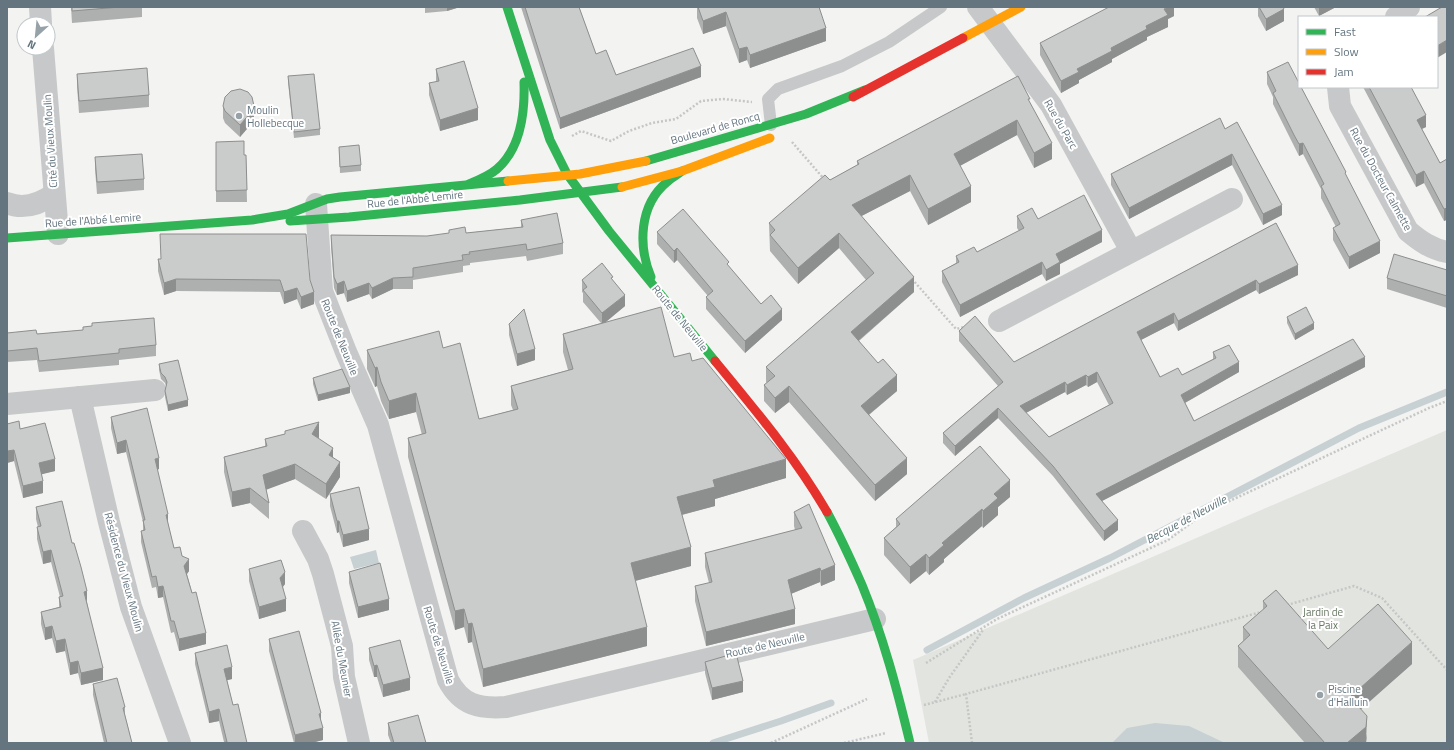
<svg xmlns="http://www.w3.org/2000/svg" width="1454" height="750" viewBox="0 0 1454 750" font-family="'Titillium Web',sans-serif">
  <style>
    .green { fill: #e2e5df }
    .water { fill: #c7d0d2 }
    .lines { fill: none; stroke-linecap: round; stroke-linejoin: round }
    .stream { stroke: #c7d0d2; stroke-width: 7 }
    .path { stroke: #c5c6c6; stroke-width: 2.5; stroke-dasharray: 2 2; stroke-linecap: butt }
    .lane { stroke: #c7c8c9; stroke-width: 12 }
    .street { stroke: #c7c8c9; stroke-width: 22 }
    .fast { stroke: #30b455; stroke-width: 9 }
    .slow { stroke: #ff9f0a; stroke-width: 9 }
    .jam { stroke: #e5322d; stroke-width: 9 }
    .wall { fill: #aeafaf; fill-rule: evenodd }
    .shaded-wall { fill: #8d8e8e }
    .building { fill: #cacbcb; stroke: #8d8e8e; fill-rule: evenodd }
    .poi-dot { fill: #96a1a8; stroke: #fff; stroke-width: 1.5 }
    .labels { text-anchor: middle; dominant-baseline: central; stroke-width: 4; stroke-linejoin: round; paint-order: stroke }
    .poi-label { font-size: 11px; fill: #647580; stroke: #fff; text-anchor: start }
    .street-label { font-size: 11px; fill: #647580; stroke: #fff }
    .park-label { font-size: 11px; fill: #687863; stroke: #fff }
    .water-label { font-size: 12px; font-style: italic; fill: #60777e; stroke: #fff }
  </style>
  <rect width="100%" height="100%" fill="#f3f3f1"/>
  <polygon class="green" points="1447,430 1447,743 929,743 913,660"/>
  <g class="water">
    <polygon points="376,550 379,563 354,569 350,557"/>
    <polygon points="1155,723 1189,726 1225,743 1112,743 1127,728"/>
  </g>
  <g class="lines">
    <g class="stream">
      <polyline points="927,650 1024,598 1110,558 1359,428 1447,392"/>
      <polyline points="713,743 781,721 831,703"/>
    </g>
    <g class="path">
      <polyline points="572,136 581,131 611,141 629,131 652,123 676,119 701,101 723,99 752,102"/>
      <polyline points="792,142 824,179"/>
      <polyline points="912,279 956,329 964,327"/>
      <polyline points="1287,605 1354,586 1382,598 1447,670"/>
      <polyline points="926,663 997,619 1168,540 1206,512 1429,408 1447,401"/>
      <polyline points="935,702 949,678 983,630"/>
      <polyline points="924,705 966,694"/>
      <polyline points="771,743 867,699"/>
      <polyline points="844,743 886,733"/>
      <polyline points="972,743 966,694 1261,612"/>
    </g>
    <polyline class="lane" points="771,125 768,99 778,89 842,66 889,42 941,7"/>
    <g class="street">
      <polyline points="40,7 41,24"/>
      <polyline points="978,7 1051,105 1131,251"/>
      <polyline points="1396,17 1409,7"/>
      <polyline points="43,48 58,234"/>
      <path d="M1338,87L1340,106L1408,231C1420,241 1431,249 1447,252"/>
      <path d="M7,203C24,210 40,204 54,194"/>
      <path d="M316,204L322,291L346,352L378,425L448,680C461,705 479,709 506,707L875,619"/>
      <polyline points="999,321 1232,199"/>
      <polyline points="80,397 109,522 131,607 180,743"/>
      <polyline points="7,404 155,390"/>
      <polyline points="303,531 318,559 323,574 342,646 344,677 359,743"/>
    </g>
    <g class="fast">
      <polyline points="507,7 550,140 567,174 609,231 715,361"/>
      <polyline points="646,161 806,114 865,90"/>
      <path d="M469,184C479,180 489,176 497,169C521,148 525,112 524,82"/>
      <polyline points="290,221 349,217 520,200 622,187"/>
      <polyline points="7,238 252,220 288,214 327,199 340,197 508,181"/>
      <path d="M651,277C638,246 639,205 667,182C671,178 677,175 682,171"/>
      <path d="M827,512C840,536 851,560 862,585C883,636 897,689 910,743"/>
    </g>
    <g class="slow">
      <polyline points="963,38 1021,7"/>
      <polyline points="508,181 580,174 646,161"/>
      <polyline points="622,187 682,171 770,138"/>
    </g>
    <g class="jam">
      <polyline points="853,97 963,38"/>
      <path d="M715,361C756,411 795,457 827,512"/>
    </g>
  </g>
  <g class="wall">
    <polygon points="71,7 142,7 142,17 72,23"/>
    <polygon points="425,7 460,7 447,11 425,13"/>
    <polygon points="521,7 579,7 596,54 616,75 701,77 560,129"/>
    <polygon points="697,7 819,7 826,41 750,68 747,60 739,63 726,26 703,34 697,18"/>
    <polygon points="1174,7 1174,16 1168,19 1168,27 1147,37 1147,40 1112,59 1112,62 1079,80 1079,83 1061,93 1040,55 1040,43"/>
    <polygon points="1258,7 1283,7 1284,21 1266,31 1258,16"/>
    <polygon points="1314,7 1336,7 1319,16"/>
    <polygon points="436,69 478,120 440,131 429,95 429,83 436,82"/>
    <polygon points="1267,72 1346,175 1380,253 1349,269 1333,240 1333,228 1336,227 1321,198 1321,189 1303,154 1299,156 1273,104 1273,97 1267,84"/>
    <polygon points="77,74 149,95 149,107 79,113 77,86"/>
    <polygon points="288,76 320,129 320,135 294,138 288,82"/>
    <polygon points="1363,87 1411,87 1426,127 1422,129 1440,163 1447,159 1444,221 1424,183 1416,187"/>
    <polygon points="1030,103 1052,159 1034,168 1017,135 960,166 971,202 932,223 928,225 910,191 861,216 914,292 859,341 897,391 869,415 907,474 875,501 789,402 775,413 764,401 764,385 767,383 766,382 766,367 866,280 839,248 798,284 770,251 769,223 830,180 857,165 857,161"/>
    <polygon points="223,106 254,117 252,123 240,137 225,123 223,118"/>
    <polygon points="1225,129 1282,215 1263,225 1232,165 1129,219 1111,185 1111,174"/>
    <polygon points="216,142 244,155 246,155 247,202 216,202"/>
    <polygon points="339,147 361,165 361,171 340,173"/>
    <polygon points="95,157 144,179 144,190 97,194 95,169"/>
    <polygon points="1017,216 1038,219 1102,242 1060,264 1060,274 1046,281 1042,274 960,317 942,282 942,271 956,263 956,256 977,252 1019,231 1017,228"/>
    <polygon points="521,220 563,243 563,254 527,261 526,256 470,263 470,265 463,266 463,272 413,280 413,289 393,289 372,299 369,294 347,302 344,293 337,295 334,288 331,246 331,235 427,236 466,233 521,227"/>
    <path d="M1276,223L1298,275L1259,294L1256,290L1178,331L1174,323L1141,340L1160,377L1182,375L1213,359V352L1239,372L1185,403L1194,421L1365,367L1102,501L1118,530L1104,541L1053,476L998,418L955,456L943,443V433L998,386L959,341V331L1014,362ZM1097,382L1109,405L1049,437L1026,413L1065,392L1067,395L1086,385L1088,387Z"/>
    <polygon points="657,232 729,267 761,304 782,320 745,353 706,309 706,297 708,296 677,260 674,263 657,244"/>
    <polygon points="158,259 310,280 314,304 301,309 297,299 284,304 280,292 176,291 164,295 158,271"/>
    <polygon points="1447,270 1447,308 1387,289 1387,278"/>
    <polygon points="582,280 625,306 606,322 674,357 692,361 786,478 715,499 715,506 682,515 691,566 635,581 647,646 483,687 472,642 468,643 464,627 455,630 408,457 408,438 422,435 416,412 389,419 381,401 377,386 375,387 367,369 367,350 443,348 479,419 513,410 511,405 511,386 568,370 563,352 563,334 601,323 583,302 583,293 582,292"/>
    <polygon points="1287,317 1314,329 1295,340 1287,323"/>
    <polygon points="92,323 156,345 156,356 119,360 119,365 39,372 37,360 7,362 7,333 37,334 83,330 92,326"/>
    <polygon points="509,324 535,360 517,366 509,335"/>
    <polygon points="159,364 188,406 168,411 165,397 165,391 166,386 165,383 161,379 159,370"/>
    <polygon points="313,378 350,393 318,401 313,384"/>
    <polygon points="111,417 159,469 157,470 168,523 174,548 182,556 189,571 187,574 206,644 179,651 174,632 171,633 163,597 158,598 156,587 152,588 141,542 141,531 143,531 143,522 126,452 117,454 111,428"/>
    <polygon points="20,429 55,471 41,474 43,493 23,498 14,461 7,463"/>
    <polygon points="285,431 319,437 318,439 333,457 340,477 326,499 295,479 266,489 269,503 269,519 250,503 232,507 224,472 224,457 265,446 265,439 285,434"/>
    <polygon points="330,494 369,540 343,547 339,532 337,533 330,506"/>
    <polygon points="1010,497 998,507 998,515 983,528 982,526 944,559 944,562 929,575 926,571 910,584 884,555 884,538 896,527 896,519"/>
    <polygon points="36,507 72,543 87,602 103,680 81,685 78,673 70,675 65,651 56,653 52,638 45,640 41,624 41,612 59,607 59,597 60,597 51,562 43,564 37,539 37,527 38,527 36,519"/>
    <polygon points="794,512 835,580 821,586 820,582 791,594 795,624 706,646 695,601 695,586 709,583 705,567 705,553 795,530 794,526"/>
    <polygon points="249,569 285,584 283,587 286,611 259,619 249,581"/>
    <polygon points="349,572 389,610 358,618 349,583"/>
    <polygon points="1263,601 1328,649 1412,664 1360,709 1367,738 1366,743 1305,743 1238,667 1238,646 1243,641 1243,627 1263,610"/>
    <polygon points="269,639 321,723 323,740 311,743 294,743 269,651"/>
    <polygon points="369,648 410,690 383,697 377,677 374,677 369,660"/>
    <polygon points="195,653 232,679 227,680 233,705 247,743 224,742 219,721 209,723 195,664"/>
    <polygon points="705,662 743,692 712,700 705,673"/>
    <polygon points="93,684 125,707 125,715 132,743 104,743 93,695"/>
    <polygon points="388,723 426,743 391,743 388,735"/>
  </g>
  <g class="shaded-wall">
    <polygon points="447,7 460,7 447,11"/>
    <polygon points="1168,7 1174,7 1174,16 1168,19 1168,27 1147,37 1147,40 1112,59 1112,62 1079,80 1079,83 1061,93 1061,81 1077,69 1146,26 1164,9"/>
    <polygon points="1319,7 1336,7 1319,16"/>
    <polygon points="1284,9 1284,21 1266,31 1266,19"/>
    <polygon points="726,12 726,26 703,34 703,21"/>
    <polygon points="826,28 826,41 750,68 750,55"/>
    <polygon points="1447,40 1447,52 1437,58 1437,46"/>
    <polygon points="747,47 747,60 739,63 739,49"/>
    <polygon points="701,66 701,77 560,129 560,118"/>
    <polygon points="254,106 254,117 252,123 240,137 240,125"/>
    <polygon points="478,108 478,120 440,131 440,120"/>
    <polygon points="1426,115 1426,127 1417,131 1417,120"/>
    <polygon points="1017,120 1017,135 954,169 954,154"/>
    <polygon points="1052,143 1052,159 1034,168 1034,153"/>
    <polygon points="1303,143 1303,154 1299,156 1299,144"/>
    <polygon points="1232,154 1232,165 1129,219 1129,208"/>
    <polygon points="1424,171 1424,183 1416,187 1416,175"/>
    <polygon points="910,175 910,191 852,221 852,205"/>
    <polygon points="971,186 971,202 928,225 928,209"/>
    <polygon points="1282,205 1282,215 1263,225 1263,214"/>
    <polygon points="1447,208 1447,220 1444,221 1444,209"/>
    <polygon points="1102,230 1102,242 1060,264 1060,274 1046,281 1046,270 1056,254"/>
    <polygon points="839,233 839,248 798,284 798,268"/>
    <polygon points="1380,241 1380,253 1349,269 1349,257"/>
    <polygon points="677,248 677,260 674,263 674,251"/>
    <polygon points="1042,262 1042,274 960,317 960,305"/>
    <polygon points="1298,265 1298,275 1259,294 1259,284"/>
    <polygon points="914,277 914,292 851,347 851,332"/>
    <polygon points="393,278 393,289 372,299 372,288"/>
    <polygon points="176,279 176,291 164,295 164,283"/>
    <polygon points="1256,280 1256,290 1178,331 1178,321"/>
    <polygon points="344,281 344,293 337,295 337,284"/>
    <polygon points="369,283 369,294 347,302 347,291"/>
    <polygon points="297,288 297,299 284,304 284,292"/>
    <polygon points="314,292 314,304 301,309 301,297"/>
    <polygon points="625,295 625,306 602,325 602,313"/>
    <polygon points="782,309 782,320 745,353 745,341"/>
    <polygon points="1174,313 1174,323 1137,342 1137,332"/>
    <polygon points="1314,323 1314,329 1295,340 1295,334"/>
    <polygon points="535,349 535,360 517,366 517,354"/>
    <polygon points="1365,357 1365,367 1096,504 1096,494"/>
    <polygon points="1239,362 1239,372 1181,405 1181,395"/>
    <polygon points="377,367 377,386 375,387 375,368"/>
    <polygon points="1097,372 1097,382 1088,387 1088,377"/>
    <polygon points="897,375 897,391 861,421 861,406"/>
    <polygon points="1086,375 1086,385 1067,395 1067,385"/>
    <polygon points="1065,382 1065,392 1020,416 1020,406"/>
    <polygon points="789,386 789,402 775,413 775,398"/>
    <polygon points="350,387 350,393 318,401 318,395"/>
    <polygon points="416,393 416,412 389,419 389,401"/>
    <polygon points="188,400 188,406 168,411 168,405"/>
    <polygon points="998,408 998,418 955,456 955,446"/>
    <polygon points="319,422 319,437 312,449 312,434"/>
    <polygon points="126,440 126,452 117,454 117,443"/>
    <polygon points="333,448 333,463 329,455"/>
    <polygon points="14,450 14,461 7,463 7,451"/>
    <polygon points="159,458 159,469 155,470 155,459"/>
    <polygon points="907,458 907,474 875,501 875,485"/>
    <polygon points="55,459 55,471 39,475 39,463"/>
    <polygon points="786,459 786,478 715,499 715,506 677,516 677,497 713,480"/>
    <polygon points="340,462 340,477 326,499 326,484"/>
    <polygon points="295,464 295,479 263,491 263,475"/>
    <polygon points="1010,480 1010,497 998,507 998,515 983,528 983,511 994,494"/>
    <polygon points="43,481 43,493 23,498 23,486"/>
    <polygon points="250,488 250,503 232,507 232,492"/>
    <polygon points="982,509 982,526 944,559 944,562 929,575 929,558 942,543"/>
    <polygon points="168,514 168,526 166,515"/>
    <polygon points="1118,520 1118,530 1104,541 1104,531"/>
    <polygon points="337,521 339,521 339,532 337,533"/>
    <polygon points="369,529 369,540 343,547 343,535"/>
    <polygon points="691,547 691,566 631,582 631,563"/>
    <polygon points="51,550 51,562 43,564 43,552"/>
    <polygon points="926,554 926,571 910,584 910,567"/>
    <polygon points="189,559 189,571 184,578 184,566"/>
    <polygon points="835,565 835,580 821,586 821,571"/>
    <polygon points="820,568 820,582 788,595 788,580"/>
    <polygon points="285,572 285,584 280,590 280,578"/>
    <polygon points="163,586 163,597 158,598 158,587"/>
    <polygon points="87,591 87,603 84,592"/>
    <polygon points="286,599 286,611 259,619 259,607"/>
    <polygon points="389,599 389,610 358,618 358,607"/>
    <polygon points="464,609 464,627 455,630 455,611"/>
    <polygon points="795,609 795,624 706,646 706,632"/>
    <polygon points="472,623 472,642 468,643 468,624"/>
    <polygon points="52,626 52,638 45,640 45,628"/>
    <polygon points="647,627 647,646 483,687 483,669"/>
    <polygon points="206,633 206,644 179,651 179,639"/>
    <polygon points="65,639 65,651 56,653 56,641"/>
    <polygon points="1412,642 1412,664 1350,719 1350,697"/>
    <polygon points="78,661 78,673 70,675 70,663"/>
    <polygon points="377,665 377,677 374,677 374,666"/>
    <polygon points="232,667 232,679 224,681 224,669"/>
    <polygon points="103,668 103,680 81,685 81,673"/>
    <polygon points="410,678 410,690 383,697 383,685"/>
    <polygon points="743,681 743,692 712,700 712,688"/>
    <polygon points="219,709 219,721 209,723 209,712"/>
    <polygon points="321,713 321,724 319,714"/>
    <polygon points="1367,716 1366,743 1347,743"/>
    <polygon points="323,728 323,740 311,743 295,743 295,735"/>
  </g>
  <g class="building">
    <polygon points="72,7 120,7 72,11"/>
    <polygon points="525,7 579,7 596,54 606,50 616,75 693,48 701,66 560,118"/>
    <polygon points="698,7 819,7 826,28 750,55 747,47 739,49 726,12 703,21"/>
    <polygon points="1109,7 1168,7 1164,9 1168,15 1146,26 1147,29 1111,48 1112,51 1077,69 1079,72 1061,81 1040,43"/>
    <polygon points="1259,7 1283,7 1284,9 1266,19"/>
    <polygon points="1442,7 1447,7 1447,40 1437,46 1437,17 1425,17"/>
    <polygon points="464,61 478,108 440,120 429,83 439,81 436,69"/>
    <polygon points="1288,62 1299,83 1299,87 1301,87 1346,172 1345,173 1380,241 1349,257 1333,228 1340,224 1321,186 1324,184 1303,143 1299,144 1294,135 1273,93 1276,91 1267,72"/>
    <polygon points="147,68 149,95 79,101 77,74"/>
    <polygon points="314,74 320,129 294,132 288,76"/>
    <polygon points="1018,76 1030,99 1028,99 1052,143 1034,153 1017,120 954,154 971,186 932,207 928,209 910,175 852,205 914,277 851,332 878,363 883,359 897,375 861,406 907,458 875,485 789,386 775,398 764,385 775,376 766,367 874,273 839,233 798,268 770,235 775,230 769,223 825,175 830,180 859,164 857,161"/>
    <polygon points="1369,87 1411,87 1426,115 1417,120 1440,163 1447,159 1447,208 1444,209 1424,171 1416,175"/>
    <polygon points="240,89 248,92 252,97 254,106 252,111 240,125 225,111 223,106 225,97 231,91"/>
    <polygon points="1220,118 1225,129 1237,122 1282,205 1263,214 1232,154 1129,208 1111,174"/>
    <polygon points="244,141 244,155 246,155 247,190 216,191 216,142"/>
    <polygon points="359,145 361,165 340,167 339,147"/>
    <polygon points="142,154 144,179 97,182 95,157"/>
    <polygon points="1084,195 1102,230 1056,254 1060,262 1046,270 1042,262 960,305 942,271 959,262 956,256 974,247 977,252 1024,228 1017,216 1032,208 1038,219"/>
    <polygon points="683,209 729,262 727,264 761,304 771,295 782,309 745,341 706,297 713,291 677,248 674,251 657,232"/>
    <polygon points="557,213 563,243 527,250 526,244 469,252 470,254 462,255 463,260 413,268 413,277 393,278 372,288 369,283 347,291 344,281 337,284 334,277 331,235 427,236 449,233 449,230 465,227 466,233 523,227 521,220"/>
    <path d="M1276,223L1298,265L1259,284L1256,280L1178,321L1174,313L1137,332L1160,377L1178,368L1182,375L1216,358L1213,352L1229,345L1239,362L1181,395L1194,421L1353,339L1365,357L1096,494L1118,520L1104,531L1053,466L998,408L955,446L943,433L1003,382L959,331L975,316L1014,362ZM1097,372L1113,403L1049,437L1020,406L1065,382L1067,385L1086,375L1088,377Z"/>
    <polygon points="160,234 306,234 310,280 314,292 301,297 297,288 284,292 280,280 176,279 164,283 158,259 161,259"/>
    <polygon points="1394,254 1447,270 1447,296 1387,278"/>
    <polygon points="602,263 613,277 611,278 625,295 602,313 583,290 587,287 582,280"/>
    <polygon points="661,307 674,357 690,353 692,361 703,358 786,459 713,480 715,487 677,497 691,547 631,563 647,627 483,669 472,623 468,624 464,609 455,611 408,438 426,433 416,393 389,401 381,382 377,367 375,368 367,350 439,331 443,348 460,343 479,419 518,409 511,386 573,369 563,334"/>
    <polygon points="1306,307 1314,323 1295,334 1287,317"/>
    <polygon points="524,309 535,349 517,354 509,324"/>
    <polygon points="154,318 156,345 119,349 119,353 39,361 37,348 7,351 7,333 36,330 37,334 83,330 83,327 92,326 92,323"/>
    <polygon points="178,360 188,400 168,405 165,391 167,382 165,377 161,373 159,364"/>
    <polygon points="342,369 350,387 318,395 313,378"/>
    <polygon points="147,408 159,458 155,459 168,514 166,515 174,548 180,547 182,556 189,559 184,566 192,593 196,592 206,633 179,639 174,621 171,621 163,586 158,587 156,576 152,577 141,531 145,530 143,520 145,520 126,440 117,443 111,417"/>
    <polygon points="19,421 20,429 45,423 55,459 39,463 43,481 23,486 14,450 7,451 7,424"/>
    <polygon points="319,422 312,434 333,448 329,455 340,462 326,484 295,464 263,475 269,503 250,488 232,492 224,457 267,446 265,439 285,434 285,431"/>
    <polygon points="980,446 1010,480 994,494 998,498 983,511 982,509 942,543 944,545 929,558 926,554 910,567 884,538 900,524 896,519"/>
    <polygon points="359,487 369,529 343,535 339,521 337,521 330,494"/>
    <polygon points="62,501 72,543 74,543 81,567 87,591 84,592 103,668 81,673 78,661 70,663 65,639 56,641 52,626 45,628 41,612 61,607 59,597 63,596 51,550 43,552 37,527 41,526 36,507"/>
    <polygon points="809,504 835,565 821,571 820,568 788,580 795,609 706,632 695,586 712,582 705,553 802,528 794,512"/>
    <polygon points="281,560 285,572 280,578 286,599 259,607 249,569"/>
    <polygon points="380,563 389,599 358,607 349,572"/>
    <polygon points="1276,590 1328,649 1378,604 1412,642 1350,697 1367,716 1366,727 1347,743 1325,743 1238,646 1250,635 1243,627 1267,606 1263,601"/>
    <polygon points="299,631 321,713 319,714 323,728 295,735 269,639"/>
    <polygon points="400,640 410,678 383,685 377,665 374,666 369,648"/>
    <polygon points="227,645 232,667 224,669 233,705 238,704 247,743 221,743 227,742 219,709 209,712 195,653"/>
    <polygon points="736,653 743,681 712,688 705,662"/>
    <polygon points="117,678 125,707 123,708 132,743 107,743 93,684"/>
    <polygon points="418,715 426,743 394,743 388,723"/>
  </g>
  <g class="poi-dot">
    <circle cx="239" cy="116" r="4"/>
    <circle cx="1320" cy="695" r="4"/>
  </g>
  <g class="labels">
    <g class="poi-label">
      <text x="247" y="110">Moulin<tspan x="247" dy="13">Hollebecque</tspan></text>
      <text x="1328" y="689">Piscine<tspan x="1328" dy="13">d'Halluin</tspan></text>
    </g>
    <g class="street-label">
      <text transform="translate(1061 124) rotate(60)">Rue du Parc</text>
      <text transform="translate(715 128) rotate(-16)">Boulevard de Roncq</text>
      <text transform="translate(50 141) rotate(-94)">Cité du Vieux Moulin</text>
      <text transform="translate(1381 179) rotate(61)">Rue du Docteur Calmette</text>
      <text transform="translate(415 199) rotate(-6)">Rue de l'Abbé Lemire</text>
      <text transform="translate(93 220) rotate(-4)">Rue de l'Abbé Lemire</text>
      <text transform="translate(680 318) rotate(51)">Route de Neuville</text>
      <text transform="translate(340 337) rotate(68)">Route de Neuville</text>
      <text transform="translate(124 572) rotate(75)">Résidence du Vieux Moulin</text>
      <text transform="translate(439 645) rotate(73)">Route de Neuville</text>
      <text transform="translate(765 645) rotate(-13)">Route de Neuville</text>
      <text transform="translate(342 659) rotate(80)">Allée du Meunier</text>
    </g>
    <g class="park-label">
      <text x="1323" y="612">Jardin de<tspan x="1323" dy="13">la Paix</tspan></text>
    </g>
    <g class="water-label">
      <text transform="translate(1186 519) rotate(-28)">Becque de Neuville</text>
    </g>
  </g>
  <rect width="1454" height="750" fill="none" stroke="#647580" stroke-width="16"/>
  <rect x="1298" y="16" width="140" height="72" fill="#ffffff" stroke="#c1c8cc"/>
  <rect x="1306" y="29" width="20" height="6" fill="#30b455" stroke="#c1c8cc"/>
  <text x="1334" y="36" font-size="12" fill="#647580">Fast</text>
  <rect x="1306" y="49" width="20" height="6" fill="#ff9f0a" stroke="#c1c8cc"/>
  <text x="1334" y="56" font-size="12" fill="#647580">Slow</text>
  <rect x="1306" y="69" width="20" height="6" fill="#e5322d" stroke="#c1c8cc"/>
  <text x="1334" y="76" font-size="12" fill="#647580">Jam</text>
  <g transform="translate(36 36) rotate(207)"><circle r="19" fill="#ffffff" stroke="#c1c8cc"/>
  <path d="M0-3L7 15L0 10L-7 15Z" fill="#96a1a8"/>
  <text y="-6" font-size="11" font-weight="bold" text-anchor="middle" fill="#647580">N</text>
  </g>
</svg>
